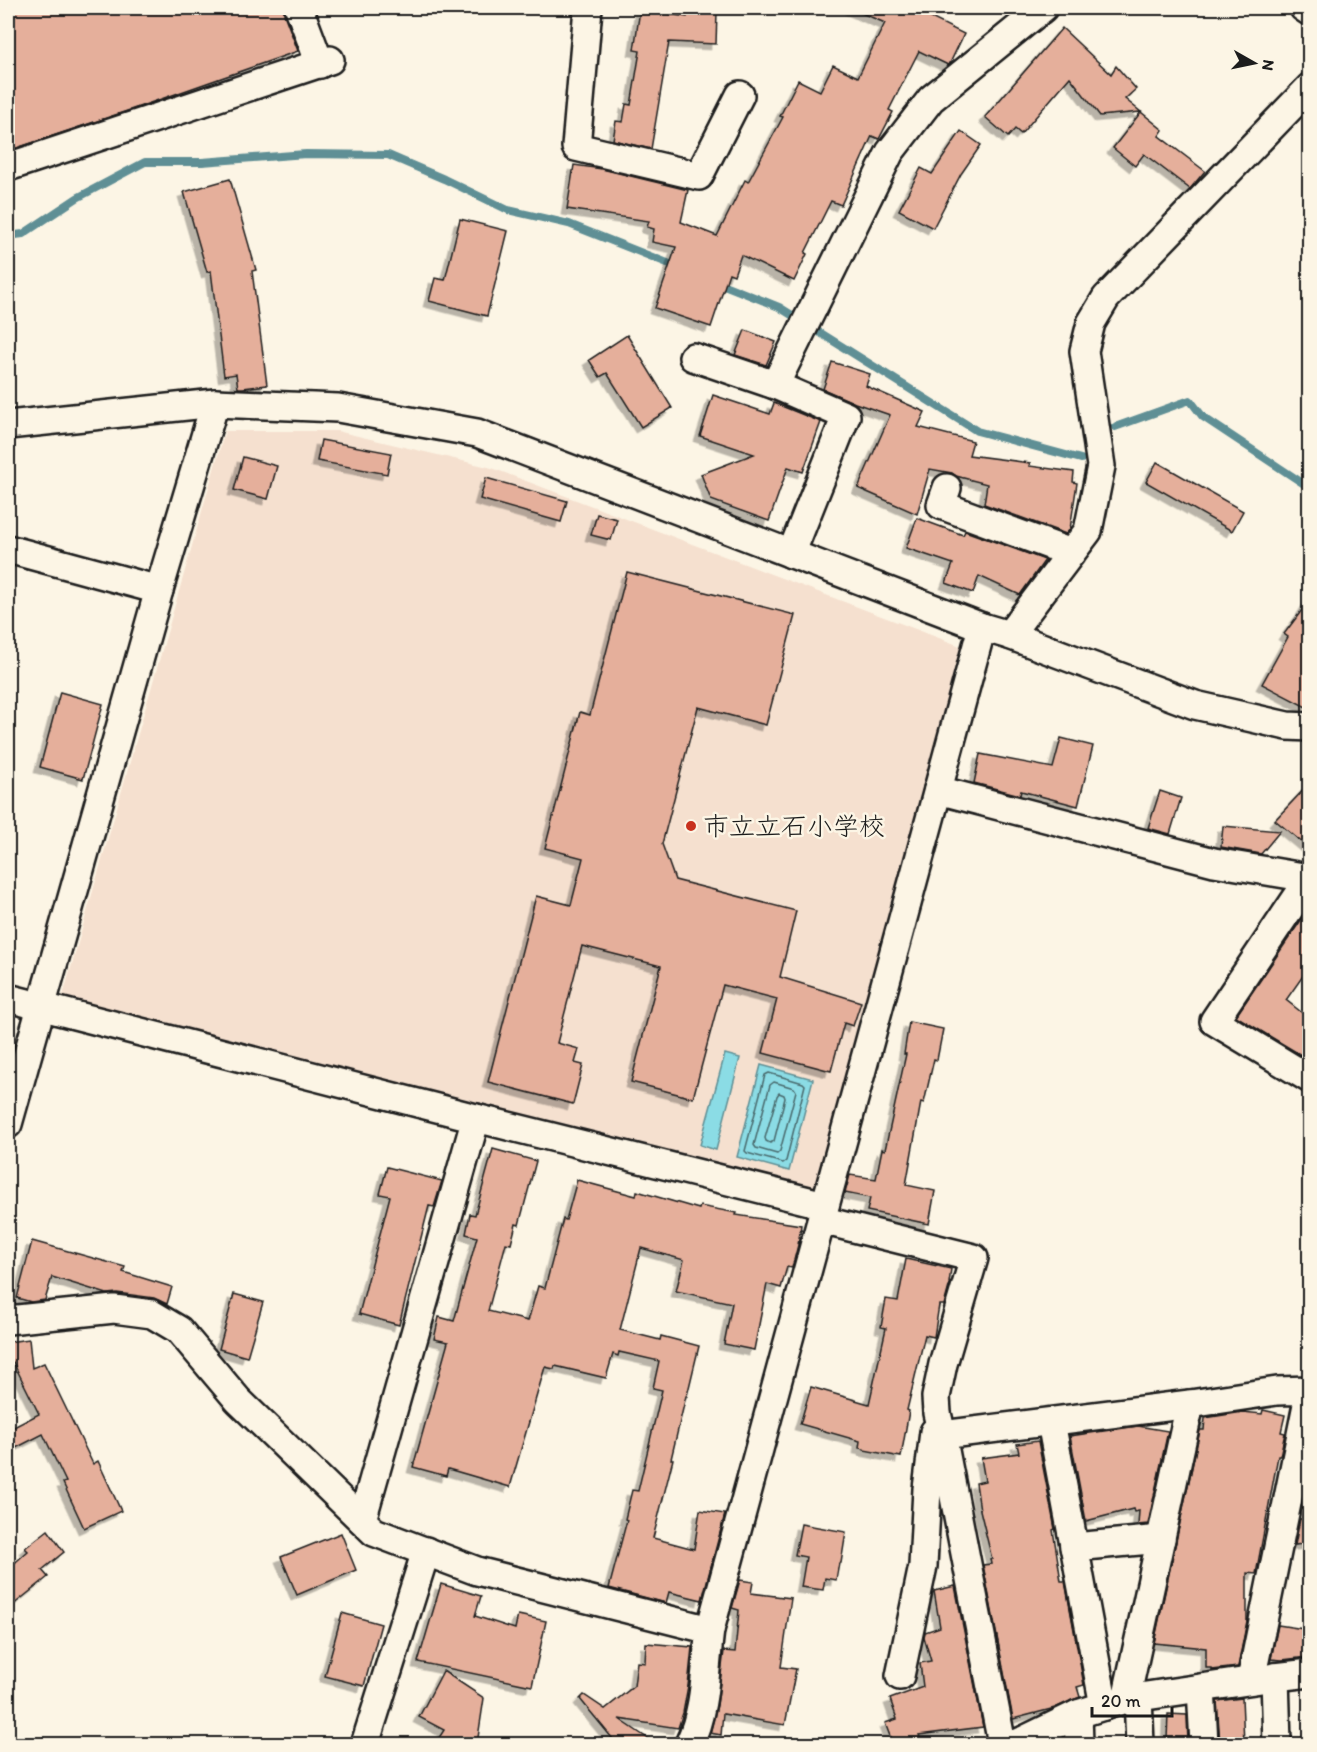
<svg xmlns="http://www.w3.org/2000/svg" width="1317" height="1752" viewBox="0 0 1317 1752" font-family="Itim,'Klee One',sans-serif">
  <style>
    .built { fill: #f5e0cf }
    .water { fill: #8bdce5; stroke: #5f8f95; stroke-width: 1.5 }
    .lines { fill: none; stroke-linecap: round; stroke-linejoin: round }
    .shore { stroke: #48696c; stroke-width: 1.5 }
    .stream { stroke: #5f8f95; stroke-width: 8 }
    .building { fill: #e5af9b; stroke: #1c1c1c; stroke-width: 1.5; filter: url(#shadow) }
    .minor-casing { stroke: #1c1c1c; stroke-width: 32 }
    .minor { stroke: #fcf5e5; stroke-width: 27 }
    .poi-dot { fill: #c8321e; stroke: #fcf5e5; stroke-width: 2 }
    .labels { text-anchor: middle; dominant-baseline: central; stroke-width: 5; stroke-linejoin: round; paint-order: stroke }
    .poi-label { font-size: 26px; fill: #1c1c1c; stroke: #fcf5e5; text-anchor: start }
  </style>
  <defs>
    <filter id="shadow"><feDropShadow dx="-5.5" dy="5.5" stdDeviation="0" flood-color="#0004"/></filter>
  </defs>
  <rect width="100%" height="100%" fill="#fcf5e5"/>
  <filter id="ink" filterUnits="userSpaceOnUse"><feTurbulence type="fractalNoise" baseFrequency=".0167" numOctaves="2"/><feDisplacementMap in="SourceGraphic" scale="12" xChannelSelector="R" yChannelSelector="G"/><feConvolveMatrix kernelMatrix="1 2 1 2 8 2 1 2 1" color-interpolation-filters="sRGB"/></filter>
  <g filter="url(#ink)">
    <polygon class="built" points="225,431 337,431 492,468 968,649 822,1201 60,1006"/>
    <g class="water">
      <polygon points="725,1054 740,1058 716,1150 700,1145"/>
      <polygon points="761,1065 813,1079 789,1171 737,1157"/>
    </g>
    <g class="lines">
      <g class="shore">
        <polygon points="769,1073 803,1083 805,1085 786,1161 783,1163 747,1153 745,1151 765,1075"/>
        <polygon points="774,1082 794,1088 796,1091 780,1151 777,1154 756,1148 754,1145 770,1085"/>
        <polygon points="779,1093 784,1095 785,1098 774,1141 770,1143 766,1141 765,1138 777,1096"/>
      </g>
      <g class="stream">
        <polyline points="8,236 23,234 77,198 145,162 202,162 306,154 388,155 444,179 508,210 569,224 680,268"/>
        <polyline points="714,281 779,307 977,431 1081,459"/>
        <polyline points="1115,427 1190,400 1203,417 1310,488"/>
      </g>
    </g>
    <g class="building">
      <polygon points="8,8 284,8 284,14 298,51 130,110 8,151"/>
      <polygon points="850,8 915,8 930,15 929,17 964,34 950,63 948,65 919,51 889,110 893,112 879,139 872,136 841,205 831,201 805,253 807,254 794,281 741,255 734,275 729,273 711,327 655,308 676,247 652,242 654,229 647,227 649,221 567,209 574,165 602,169 688,190 681,222 717,236 745,180 748,182 783,117 780,116 798,80 820,91 833,65 858,77 885,23"/>
      <polygon points="640,10 687,17 687,10 717,12 716,44 669,42 651,149 613,140 616,121 623,122 626,104 631,105 640,51 634,50"/>
      <polygon points="1062,28 1111,74 1116,66 1136,89 1125,99 1163,130 1159,136 1205,171 1190,189 1144,154 1135,166 1113,148 1141,112 1100,116 1070,77 1021,134 1015,129 1008,137 985,117"/>
      <polygon points="961,131 981,145 961,174 933,228 899,210 921,168 932,174"/>
      <polygon points="230,179 256,270 252,271 267,385 243,388 238,388 236,374 224,376 211,271 207,272 184,192"/>
      <polygon points="460,219 508,231 487,316 429,301 435,278 445,280"/>
      <polygon points="745,330 776,342 766,365 735,355"/>
      <polygon points="627,335 672,408 641,427 607,373 600,377 589,360"/>
      <polygon points="832,362 870,374 866,386 925,412 918,427 973,441 969,455 1030,463 1029,466 1074,472 1073,482 1077,483 1070,529 1066,534 984,504 987,484 956,476 952,473 930,469 917,514 858,488 890,415 855,403 823,389"/>
      <polygon points="713,395 770,414 774,403 821,422 803,472 788,467 769,521 711,500 701,474 754,454 700,436"/>
      <polygon points="321,440 391,453 387,474 317,461"/>
      <polygon points="243,457 277,466 268,499 234,490"/>
      <polygon points="1157,462 1243,511 1232,531 1146,482"/>
      <polygon points="486,478 567,501 561,522 480,499"/>
      <polygon points="597,514 617,519 611,540 591,535"/>
      <polygon points="917,518 963,535 965,531 1045,560 1020,595 979,576 973,593 946,583 953,564 906,548"/>
      <polygon points="627,572 795,615 766,725 698,707 662,844 675,880 796,911 780,977 861,1002 853,1026 844,1023 831,1071 763,1053 777,999 723,985 693,1098 631,1082 661,966 582,946 557,1043 579,1049 575,1063 583,1065 573,1104 488,1082 536,896 571,905 583,858 545,848 580,712 590,715"/>
      <polygon points="1310,597 1310,709 1262,684 1288,637 1284,634 1302,610"/>
      <polygon points="60,692 103,704 83,779 40,767"/>
      <polygon points="1061,738 1093,746 1078,806 1021,791 1020,795 974,783 980,754 1053,768"/>
      <polygon points="1310,783 1310,849 1275,820"/>
      <polygon points="1160,791 1181,798 1170,834 1148,828"/>
      <polygon points="1223,826 1280,831 1261,854 1221,847"/>
      <polygon points="1310,907 1310,966 1286,1000 1310,1019 1310,1042 1301,1055 1236,1016"/>
      <polygon points="909,1022 943,1029 937,1060 934,1059 924,1103 921,1102 906,1185 935,1191 929,1224 867,1211 870,1198 845,1193 850,1175 876,1179 882,1149 885,1150 906,1054 904,1054"/>
      <polygon points="493,1149 536,1161 519,1225 516,1224 511,1244 506,1243 488,1311 528,1321 538,1286 545,1288 563,1219 566,1220 577,1180 636,1196 637,1191 699,1209 700,1206 737,1213 736,1215 801,1225 798,1245 792,1268 787,1267 781,1288 767,1284 754,1350 724,1344 732,1303 676,1291 684,1260 641,1248 620,1330 660,1340 661,1336 699,1346 687,1396 686,1396 671,1459 673,1459 653,1538 694,1549 700,1510 725,1514 702,1600 669,1592 666,1603 609,1588 627,1520 625,1519 632,1490 638,1491 662,1390 653,1388 659,1361 619,1352 618,1356 613,1354 606,1378 555,1366 554,1369 545,1367 510,1487 448,1469 446,1476 413,1467 448,1342 434,1339 439,1317 454,1321 477,1237 466,1234 470,1214 475,1215"/>
      <polygon points="387,1167 442,1181 434,1207 429,1206 399,1325 359,1314 390,1196 380,1194"/>
      <polygon points="32,1241 125,1267 123,1272 172,1287 167,1304 154,1298 117,1293 107,1294 52,1277 45,1300 31,1302 17,1298"/>
      <polygon points="906,1259 951,1269 949,1283 950,1283 944,1305 939,1305 934,1337 925,1335 907,1410 909,1411 901,1457 864,1450 864,1449 859,1448 860,1441 800,1424 811,1387 869,1404 886,1328 881,1327 886,1299 898,1301"/>
      <polygon points="234,1294 263,1302 247,1357 219,1349"/>
      <polygon points="29,1339 32,1368 44,1363 93,1464 98,1461 121,1511 84,1528 63,1483 66,1482 43,1434 8,1452 8,1430 39,1414 13,1362 8,1363 8,1342"/>
      <polygon points="1263,1410 1285,1415 1281,1432 1285,1433 1280,1456 1278,1456 1256,1574 1247,1573 1247,1621 1238,1667 1212,1670 1212,1668 1206,1668 1206,1648 1154,1643 1200,1430 1204,1430 1205,1418 1243,1412 1262,1414"/>
      <polygon points="1138,1426 1168,1431 1148,1524 1138,1525 1139,1511 1134,1512 1133,1509 1086,1521 1070,1436"/>
      <polygon points="1038,1441 1055,1529 1053,1530 1061,1581 1065,1581 1084,1685 1077,1687 1080,1697 1055,1708 1013,1719 983,1565 991,1564 990,1559 992,1559 980,1510 976,1483 985,1481 981,1458 1019,1453 1017,1444"/>
      <polygon points="1310,1518 1310,1543 1295,1545 1300,1519"/>
      <polygon points="801,1524 846,1532 841,1563 839,1563 836,1580 825,1578 823,1590 801,1587 806,1557 795,1555"/>
      <polygon points="48,1530 64,1552 42,1570 48,1577 8,1609 8,1569 28,1551 25,1548"/>
      <polygon points="341,1533 356,1570 297,1595 281,1557"/>
      <polygon points="740,1580 753,1582 751,1593 791,1598 781,1667 796,1669 785,1725 723,1714 721,1735 710,1733 717,1705 724,1651 735,1652 739,1610 732,1608"/>
      <polygon points="441,1584 481,1596 475,1616 515,1629 518,1615 546,1621 532,1686 418,1662"/>
      <polygon points="955,1586 983,1727 919,1735 922,1744 893,1744 885,1723 897,1719 890,1699 923,1687 920,1663 931,1661 924,1637 925,1632 940,1627 934,1591"/>
      <polygon points="342,1613 381,1624 364,1686 325,1676"/>
      <polygon points="1278,1625 1310,1630 1310,1655 1308,1654 1307,1657 1282,1660 1271,1659"/>
      <polygon points="646,1643 692,1647 688,1686 683,1713 678,1728 619,1719 656,1744 617,1744 580,1699 584,1695 605,1709 634,1686 637,1662 645,1663"/>
      <polygon points="443,1671 484,1698 477,1744 435,1744 444,1730 419,1717"/>
      <polygon points="1242,1698 1244,1743 1220,1744 1217,1701"/>
      <polygon points="1168,1714 1187,1715 1188,1744 1169,1744 1169,1739 1167,1739"/>
    </g>
    <g class="lines">
      <defs>
        <g id="minor">
          <polyline points="299,8 320,64"/>
          <polyline points="588,8 576,147 699,176 740,95"/>
          <polyline points="1304,8 1310,12"/>
          <polyline points="8,167 330,60"/>
          <polyline points="693,357 775,385"/>
          <polyline points="8,425 215,403 338,408 477,433 982,627 1009,635 1195,705 1287,726 1310,727"/>
          <polyline points="947,488 941,505 1071,553"/>
          <polyline points="8,549 159,590"/>
          <polyline points="791,554 846,416 775,385 890,152 931,99 1043,8"/>
          <polyline points="1009,635 1088,531 1101,466 1084,351 1091,323 1106,298 1310,87"/>
          <polyline points="938,790 1214,862 1309,878"/>
          <polyline points="1310,878 1214,1021 1310,1079"/>
          <polyline points="8,998 476,1118 825,1205"/>
          <polyline points="8,1124 159,590 215,403"/>
          <polyline points="821,1220 974,1258 943,1364 936,1397 937,1413 942,1435"/>
          <polyline points="8,1320 114,1309 152,1314 179,1330 238,1400 374,1532 477,1571 710,1630"/>
          <polyline points="1051,1422 1104,1706"/>
          <polyline points="362,1520 476,1118"/>
          <polyline points="1074,1547 1161,1539"/>
          <polyline points="900,1676 923,1566 927,1489 934,1432"/>
          <polyline points="1275,1677 1277,1744"/>
          <polyline points="1201,1688 1204,1744"/>
          <polyline points="1138,1697 1140,1744"/>
          <polyline points="1126,1699 1190,1404"/>
          <polyline points="1078,1714 1079,1744"/>
          <polyline points="365,1744 426,1551"/>
          <path d="M689,1744C706,1710 705,1667 710,1630L982,627"/>
          <polyline points="1002,1744 942,1435 1190,1404 1277,1391 1310,1390 1251,1680"/>
          <polyline points="1016,1744 1078,1714 1126,1699 1275,1677 1310,1673"/>
        </g>
      </defs>
      <use href="#minor" class="minor-casing"/>
      <use href="#minor" class="minor"/>
    </g>
  </g>
  <circle class="poi-dot" cx="691" cy="826" r="6"/>
  <g class="labels">
    <g class="poi-label">
      <text x="703" y="826">市立立石小学校</text>
    </g>
  </g>
  <rect width="1317" height="1752" fill="none" stroke="#fcf5e5" stroke-width="30"/>
  <rect x="15" y="15" width="1287" height="1722" fill="none" stroke="#1c1c1c" stroke-width="2" filter="url(#ink)"/>
  <g transform="translate(1254 63) rotate(99)" stroke="#fcf5e5" stroke-width="4.5" paint-order="stroke">
  <path d="M0-4.5L10 22L0 15L-10 22Z" fill="#1c1c1c"/>
  <text y="-9" font-size="16" font-weight="bold" text-anchor="middle" fill="#1c1c1c">N</text>
  </g>
  <path d="M1092 1707v9h80v-9" fill="none" stroke="#1c1c1c" stroke-width="3"/>
  <text x="1101" y="1707" font-size="18" fill="#1c1c1c" stroke="#fcf5e5" stroke-width="4.5" paint-order="stroke">20 m</text>
</svg>
